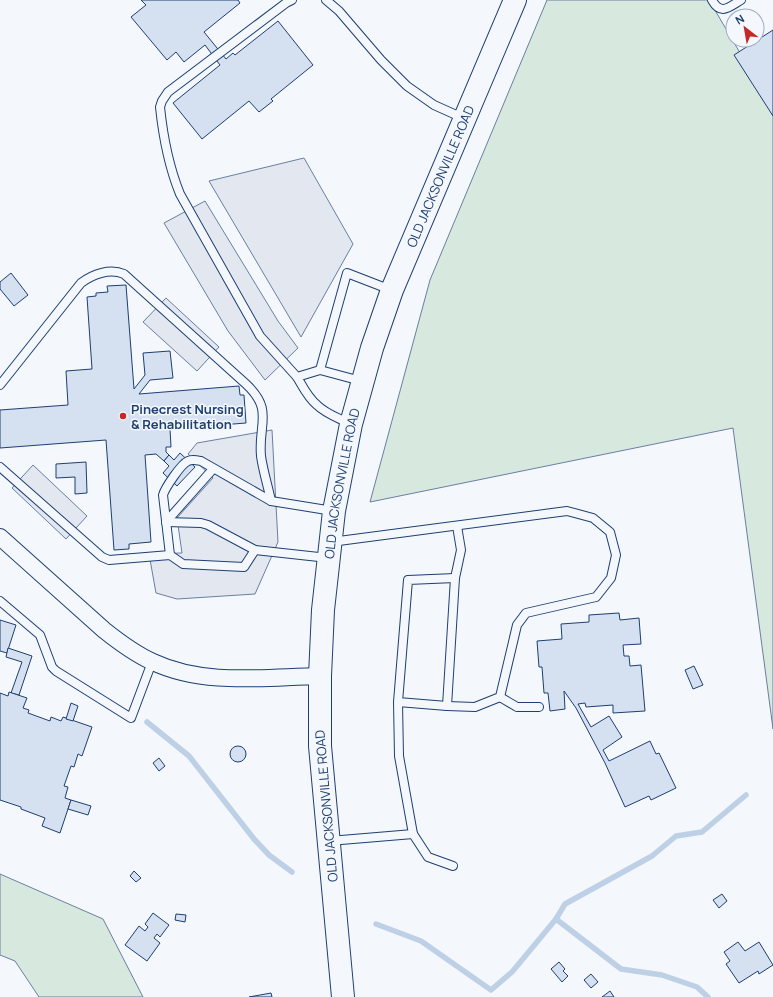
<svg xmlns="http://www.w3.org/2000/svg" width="773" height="997" viewBox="0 0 773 997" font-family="Manrope,sans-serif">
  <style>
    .green { fill: #d7e8df; stroke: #687fa3 }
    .parking { fill: #e3e8f0; stroke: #687fa3 }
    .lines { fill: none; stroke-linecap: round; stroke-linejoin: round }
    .stream { stroke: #bed0e5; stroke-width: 5.5 }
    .building { fill: #d5e0f0; stroke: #1d3f73 }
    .lane-casing { stroke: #1d3f73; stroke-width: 10 }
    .street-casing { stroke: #1d3f73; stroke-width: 18 }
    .secondary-casing { stroke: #1d3f73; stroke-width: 24 }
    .lane { stroke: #f4f7fb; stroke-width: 8 }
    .street { stroke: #f4f7fb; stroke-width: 16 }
    .secondary { stroke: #f4f7fb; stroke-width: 22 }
    .poi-dot { fill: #c62828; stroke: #f4f7fb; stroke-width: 1.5 }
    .labels { text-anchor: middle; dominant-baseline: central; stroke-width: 3; stroke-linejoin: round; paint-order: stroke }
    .street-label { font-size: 13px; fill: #1d3f73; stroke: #f4f7fb }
    .poi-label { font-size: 13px; font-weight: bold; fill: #1d3f73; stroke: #f4f7fb; text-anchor: start }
  </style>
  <rect width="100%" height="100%" fill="#f4f7fb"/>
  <g class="green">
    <polygon points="547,0 709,0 773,109 773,729 733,428 370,502 430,280"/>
    <polygon points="0,874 103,919 143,997 39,997 15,961 0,955"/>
  </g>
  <g class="parking">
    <polygon points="304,158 353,244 301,337 209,181"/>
    <polygon points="205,201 278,321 298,348 265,380 228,331 164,223"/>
    <polygon points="166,298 219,347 197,371 143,322"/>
    <polygon points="272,430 278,542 255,594 177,599 156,593 149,554 182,553 177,518 213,478 188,454 197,443"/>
    <polygon points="33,465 87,516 66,539 12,488"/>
  </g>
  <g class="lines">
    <g class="stream">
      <polyline points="147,722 189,756 254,839 269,855 292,872"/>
      <polyline points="556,919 565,904 652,856 676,836 702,832 746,795"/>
      <polyline points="376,924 421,941 491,990 512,972 556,919 621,969 662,975 697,987 708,997"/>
    </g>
  </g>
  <g class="building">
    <polygon points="141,0 238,0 240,3 204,32 226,59 233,53 235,55 278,21 313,65 271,99 273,101 259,112 249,101 202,139 173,103 220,65 205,45 184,62 176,52 167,60 131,17 146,5"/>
    <polygon points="773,30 773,116 734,55"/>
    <polygon points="11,273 28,295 14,306 0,289 0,282"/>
    <polygon points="126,285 134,389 145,375 143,353 170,351 173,378 150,380 139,394 239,386 240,395 244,395 246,423 170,429 171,447 166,447 166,452 169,455 164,461 156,454 145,455 151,542 129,544 129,549 114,550 106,440 0,448 0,410 68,405 66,371 92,369 87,297 96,296 96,293 108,292 107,286"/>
    <polygon points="180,453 195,467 177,486 163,473 169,466 164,461 169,455 174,460"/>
    <polygon points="86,462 87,493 75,494 75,477 56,478 56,464"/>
    <polygon points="619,613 620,620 639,618 641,644 623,645 624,656 629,656 630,666 641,665 645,711 613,713 613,705 586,707 585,703 578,704 591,727 609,716 622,737 603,750 609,761 650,741 656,754 659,753 676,788 651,800 649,796 625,807 605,763 576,708 564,691 565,709 550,711 548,693 544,693 542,667 539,667 537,641 562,639 561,624 589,622 589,615"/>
    <polygon points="0,620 16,625 7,653 0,651"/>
    <polygon points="8,648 32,656 19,695 11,693 22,662 6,657"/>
    <polygon points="694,666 703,685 693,689 685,670"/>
    <polygon points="9,692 27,698 23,708 29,710 28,713 50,721 51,717 61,721 63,717 92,727 82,756 78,754 74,767 71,766 64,786 68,787 65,798 71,800 60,833 42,826 45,818 21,809 21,807 0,800 0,693 8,696"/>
    <polygon points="71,703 78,706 73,721 66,719"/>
    <circle cx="238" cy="754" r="8"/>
    <polygon points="159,758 165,766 159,771 153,763"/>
    <polygon points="71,800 91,806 88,815 68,809"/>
    <polygon points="134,871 141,878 136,882 130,876"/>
    <polygon points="722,894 727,901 719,908 713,900"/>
    <polygon points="153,913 169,925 160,937 157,934 154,938 160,943 147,961 125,945 139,926 145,931 148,927 145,924"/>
    <polygon points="176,914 186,915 185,922 175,920"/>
    <polygon points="738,942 745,951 759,942 773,965 759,974 758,971 739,983 726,964 730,961 724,952"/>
    <polygon points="559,962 565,969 563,971 568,976 562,982 551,969"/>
    <polygon points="591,974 598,982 591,988 584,980"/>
    <polygon points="610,991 614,997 602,997"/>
    <polygon points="271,993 272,997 249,997"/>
  </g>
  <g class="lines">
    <defs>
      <g id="lane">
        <path d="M292,0L286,3L168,92L162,101L160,107C163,136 169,167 180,194L260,336L297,377"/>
        <polyline points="326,0 339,11 381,60 407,86 434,105 463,118"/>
        <path d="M712,0C721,16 729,7 741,0"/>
        <polyline points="320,370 347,273 391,290"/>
        <path d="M0,385L81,283C93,274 110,268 124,274L246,384C274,410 258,424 261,456C263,471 268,486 271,501"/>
        <path d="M350,424C339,418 326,414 317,405C308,398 303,387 297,377L320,370L361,381"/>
        <polyline points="0,467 102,557 109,560 170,555 183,564 244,567 255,550"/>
        <polyline points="166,522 201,523 208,525 255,550 328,558"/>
        <polyline points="166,522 213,469"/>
        <polyline points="331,542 567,511 593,518 610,532 616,555 611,578 596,597 526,613 517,625 500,697 475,707 447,706"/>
        <path d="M170,555L163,495C165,488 181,464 188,461C192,459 196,460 201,461L271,501L333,511"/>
        <polyline points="455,578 461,550 457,526"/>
        <polyline points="0,601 40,635 52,667 56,671 131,718 152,662"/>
        <polyline points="500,697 517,707 539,707"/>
        <polyline points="398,702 447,706 455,578 408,580 398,702 399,756 413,834"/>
        <polyline points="329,841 413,834 428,857 453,866"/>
      </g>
      <path id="street" d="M0,537L104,630C119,642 135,654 153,662C204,686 264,677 320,676"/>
      <g id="secondary">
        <path id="s1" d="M343,997L320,746V676L323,610L334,511L351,424L372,348L392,290L515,0"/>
      </g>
    </defs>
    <use href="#lane" class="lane-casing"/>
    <use href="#street" class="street-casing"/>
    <use href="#secondary" class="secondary-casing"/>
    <use href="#lane" class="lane"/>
    <use href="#street" class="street"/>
    <use href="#secondary" class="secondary"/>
  </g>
  <circle class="poi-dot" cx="123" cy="416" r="4"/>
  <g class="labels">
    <g class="street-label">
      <text stroke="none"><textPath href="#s1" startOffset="840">OLD JACKSONVILLE ROAD</textPath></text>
      <text stroke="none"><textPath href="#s1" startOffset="516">OLD JACKSONVILLE ROAD</textPath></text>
      <text transform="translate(326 806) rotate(-95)">OLD JACKSONVILLE ROAD</text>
    </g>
    <g class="poi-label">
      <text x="131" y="409">Pinecrest Nursing<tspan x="131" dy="15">&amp; Rehabilitation</tspan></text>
    </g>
  </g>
  <g transform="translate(745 28) rotate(329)"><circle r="19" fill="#f4f7fb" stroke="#9eadc5"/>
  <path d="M0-3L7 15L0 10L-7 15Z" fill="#c62828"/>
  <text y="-6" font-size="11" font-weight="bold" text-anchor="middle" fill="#1d3f73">N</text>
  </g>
</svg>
